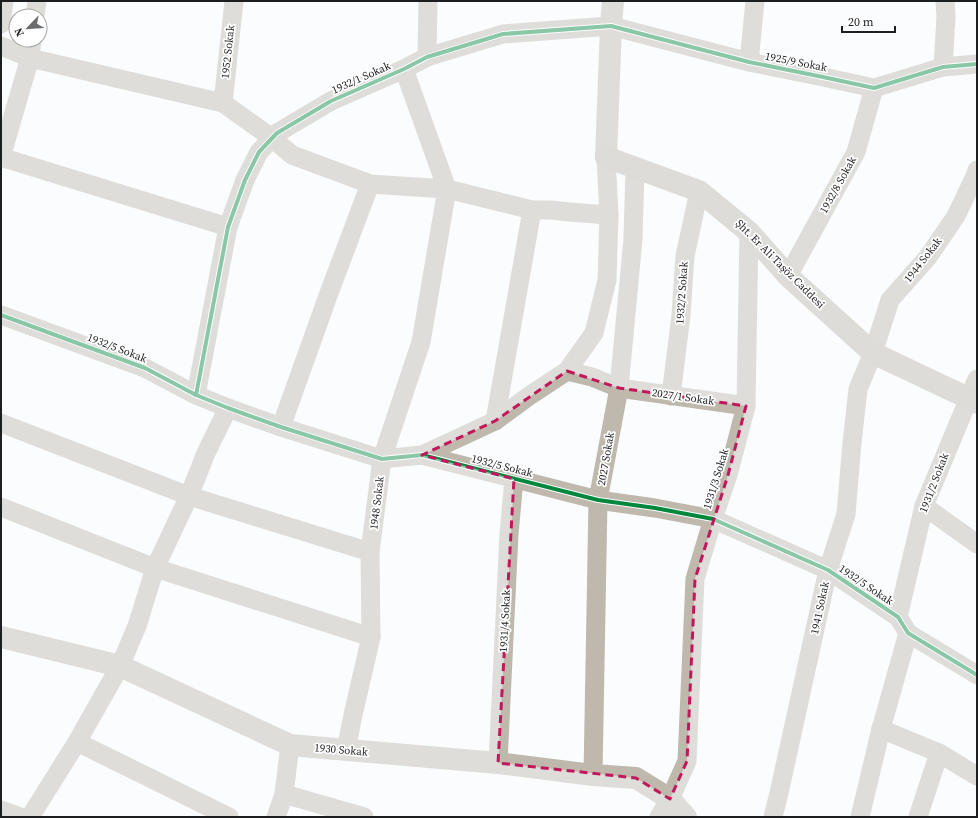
<svg xmlns="http://www.w3.org/2000/svg" width="978" height="818" viewBox="0 0 978 818" font-family="'Source Serif 4',serif">
  <style>
    .lines { fill: none; stroke-linecap: round; stroke-linejoin: round }
    .minor { stroke: #beb8ad; stroke-width: 19 }
    .tertiary { stroke: #beb8ad; stroke-width: 22 }
    .secondary { stroke: #bdb6aa; stroke-width: 22 }
    .cycleway-casing { stroke: #fff; stroke-width: 6 }
    .cycleway { stroke: #00873e; stroke-width: 4 }
    .marked { fill: none; stroke: #c2185b; stroke-width: 3; stroke-dasharray: 8 5; stroke-linejoin: round }
    .labels { text-anchor: middle; dominant-baseline: central; stroke-width: 3.5; stroke-linejoin: round; paint-order: stroke }
    .street-label { font-size: 11px; fill: #1d1e20; stroke: #fff }
  </style>
  <rect width="100%" height="100%" fill="#fafcfe"/>
  <g class="lines">
    <g class="minor">
      <polyline points="35,16 37,1"/>
      <polyline points="1,24 4,1"/>
      <polyline points="1,46 30,58 223,103 272,138 292,155 370,184 447,189 532,210 551,210 569,212 609,215"/>
      <polyline points="427,57 428,1"/>
      <polyline points="749,62 755,1"/>
      <polyline points="943,67 946,17 945,1"/>
      <polyline points="223,103 234,1"/>
      <polyline points="1,157 228,227"/>
      <polyline points="1,157 30,58 32,40"/>
      <polyline points="788,276 856,152 874,88"/>
      <polyline points="1,315 145,368 196,395 228,408 281,427 382,459 422,455 598,500 655,508 713,519 828,570 898,617 908,633 977,675"/>
      <polyline points="567,371 592,377 619,388 746,406"/>
      <polyline points="196,395 228,227 245,180 259,152 277,133 331,101 404,69 427,57 503,34 611,26 749,62 823,77 874,88 943,67 977,64"/>
      <polyline points="671,396 681,315 685,256 699,191"/>
      <polyline points="495,421 532,210"/>
      <polyline points="1,423 189,496 370,552"/>
      <polyline points="281,427 329,293 370,184"/>
      <polyline points="422,455 495,421 529,396 567,371 594,333 607,280 609,215 606,157"/>
      <polyline points="924,506 977,544"/>
      <polyline points="1,507 155,568 371,637"/>
      <polyline points="898,617 924,506 977,379"/>
      <polyline points="881,729 939,753 977,776"/>
      <polyline points="77,742 229,817"/>
      <polyline points="346,750 353,715 371,637 370,552 382,459 421,342 447,189 404,69"/>
      <polyline points="498,763 509,534 514,479"/>
      <polyline points="593,775 598,500 619,388 633,239 635,168"/>
      <polyline points="284,794 364,817"/>
      <polyline points="1,810 20,817"/>
      <polyline points="30,817 77,742 120,666 137,626 155,568 189,496 206,453 228,408"/>
      <polyline points="276,817 284,794 290,745"/>
      <polyline points="659,817 670,799 687,761 695,579 713,519 728,475 746,406 749,232"/>
      <polyline points="773,817 779,793 828,570 846,514 852,443 858,389 873,353 890,300 928,257 956,216 975,176 977,170"/>
      <polyline points="860,817 881,729 908,633"/>
      <polyline points="918,817 939,753"/>
    </g>
    <g class="tertiary">
      <polyline points="606,157 611,26 613,1"/>
      <polyline points="1,637 120,666 290,745 498,763 593,775 636,778 670,799 686,817"/>
    </g>
    <polyline class="secondary" points="606,157 699,191 749,232 788,276 873,353 968,398 977,403"/>
    <defs>
      <g id="cycleway">
        <polyline points="1,315 145,368 196,395 228,408 281,427 382,459 422,455 598,500 655,508 713,519 828,570 898,617 908,633 977,675"/>
        <polyline points="196,395 228,227 245,180 259,152 277,133 331,101 404,69 427,57 503,34 611,26 749,62 823,77 874,88 943,67 977,64"/>
      </g>
    </defs>
    <use href="#cycleway" class="cycleway-casing"/>
    <use href="#cycleway" class="cycleway"/>
  </g>
  <path d="M0 0H978V818H0ZM567,371L619,388L746,406L728,475L695,579L687,761L670,799L636,778L498,763L514,479L422,455L495,421Z" fill="#fafcfe" fill-opacity=".55" fill-rule="evenodd"/>
  <path class="marked" d="M567,371L619,388L746,406L728,475L695,579L687,761L670,799L636,778L498,763L514,479L422,455L495,421Z"/>
  <g class="labels">
    <g class="street-label">
      <text transform="translate(228 52) rotate(-84)">1952 Sokak</text>
      <text transform="translate(796 62) rotate(11)">1925/9 Sokak</text>
      <text transform="translate(361 78) rotate(-24)">1932/1 Sokak</text>
      <text transform="translate(838 185) rotate(-61)">1932/8 Sokak</text>
      <text transform="translate(923 260) rotate(-52)">1944 Sokak</text>
      <text transform="translate(780 264) rotate(45)">Şht. Er Ali Taşöz Caddesi</text>
      <text transform="translate(682 293) rotate(-86)">1932/2 Sokak</text>
      <text transform="translate(117 348) rotate(21)">1932/5 Sokak</text>
      <text transform="translate(683 397) rotate(8)">2027/1 Sokak</text>
      <text transform="translate(606 459) rotate(-80)">2027 Sokak</text>
      <text transform="translate(502 466) rotate(14)">1932/5 Sokak</text>
      <text transform="translate(716 479) rotate(-73)">1931/3 Sokak</text>
      <text transform="translate(934 483) rotate(-69)">1931/2 Sokak</text>
      <text transform="translate(377 503) rotate(-83)">1948 Sokak</text>
      <text transform="translate(866 585) rotate(34)">1932/5 Sokak</text>
      <text transform="translate(820 608) rotate(-78)">1941 Sokak</text>
      <text transform="translate(505 621) rotate(-87)">1931/4 Sokak</text>
      <text transform="translate(341 750) rotate(5)">1930 Sokak</text>
    </g>
  </g>
  <rect width="978" height="818" fill="none" stroke="#1d1e20" stroke-width="4"/>
  <g transform="translate(28 28) rotate(245)"><circle r="19" fill="#ffffff" stroke="#a5a5a6"/>
  <path d="M0-3L7 15L0 10L-7 15Z" fill="#6a6c6e"/>
  <text y="-6" font-size="11" font-weight="bold" text-anchor="middle" fill="#1d1e20">N</text>
  </g>
  <path d="M842 26v6h53v-6" fill="none" stroke="#1d1e20" stroke-width="2"/>
  <text x="848" y="26" font-size="12" fill="#1d1e20" stroke="#ffffff" stroke-width="3" paint-order="stroke">20 m</text>
</svg>
